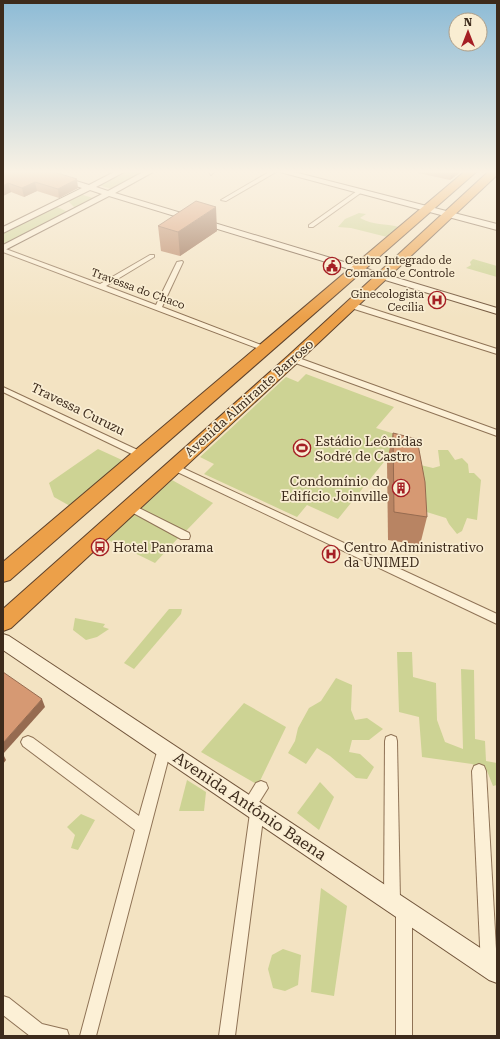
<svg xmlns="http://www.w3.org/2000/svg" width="500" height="1039" viewBox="0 0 500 1039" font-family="'Roboto Serif',serif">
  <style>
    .green { fill: #cdd394 }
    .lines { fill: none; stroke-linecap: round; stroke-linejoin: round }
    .street-casing { stroke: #8f7356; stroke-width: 2 }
    .secondary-casing { stroke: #71543a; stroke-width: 2 }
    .highway-casing { stroke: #5d412b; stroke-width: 2 }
    .street { fill: #fcf0d6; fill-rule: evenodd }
    .secondary { fill: #fcf0d6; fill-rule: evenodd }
    .highway { fill: #eca049; fill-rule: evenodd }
    .wall { fill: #b88463 }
    .shaded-wall { fill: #966b50 }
    .building { fill: #d69973; stroke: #966b50 }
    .labels { text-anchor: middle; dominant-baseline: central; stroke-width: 3.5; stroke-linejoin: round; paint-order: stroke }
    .far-poi-label { font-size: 11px; fill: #3d2b1c; stroke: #f9edd2; text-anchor: start }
    .far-street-label { font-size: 11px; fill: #3d2b1c; stroke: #f9edd2 }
    .street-label { font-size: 13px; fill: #3d2b1c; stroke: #f9edd2 }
    .poi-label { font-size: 13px; fill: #3d2b1c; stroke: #f9edd2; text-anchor: start }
    .near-street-label { font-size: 16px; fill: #3d2b1c; stroke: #f9edd2 }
  </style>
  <rect width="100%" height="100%" fill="#f3e3c2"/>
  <g class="green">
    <polygon points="124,172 142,172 112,189 98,185"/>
    <polygon points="80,194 96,199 75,208 67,200"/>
    <polygon points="55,206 68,212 3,245 3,231"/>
    <path d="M359,213L366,214L360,218C375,226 384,223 399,227L398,231L387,237L351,228L338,227L345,219Z"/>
    <polygon points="473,259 497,266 497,277 466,268 471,265 470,262"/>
    <polygon points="306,374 394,407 376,428 404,437 338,519 307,505 297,517 204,474 214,464 200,457 286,377 298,382"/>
    <polygon points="98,449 122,460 119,467 91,495 83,493 70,506 54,497 49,483"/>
    <polygon points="438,450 448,450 455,460 462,458 468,464 469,473 474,473 481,480 477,520 467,518 462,531 457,534 449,524 446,518 417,509 412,463 433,468 440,466"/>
    <polygon points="172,480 213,503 184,533 141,509"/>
    <polygon points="135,513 179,537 155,563 108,540"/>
    <polygon points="169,609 182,609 181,614 134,669 124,663"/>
    <polygon points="75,618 105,624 103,627 109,629 97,637 86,640 73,630"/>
    <polygon points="397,652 412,652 413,677 436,683 437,720 445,742 463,749 461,669 474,670 475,739 485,741 486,761 497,763 497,785 493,786 487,771 472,764 422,757 419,717 399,712"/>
    <polygon points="336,678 352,685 351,710 355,720 367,718 383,729 369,740 352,740 349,752 360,754 374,767 367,779 356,778 330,756 317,748 306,764 288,753 295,741 298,728 309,708 321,701"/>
    <polygon points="244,703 286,727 258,785 201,752"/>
    <polygon points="187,780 206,792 204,811 179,811"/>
    <polygon points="320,782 334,797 319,830 297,813"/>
    <polygon points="81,814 95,820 78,850 71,848 75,835 67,827"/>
    <polygon points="321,888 347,906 334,996 311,992"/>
    <polygon points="283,949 301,955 298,985 285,991 273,988 268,969 272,955"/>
  </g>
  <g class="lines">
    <defs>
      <g id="street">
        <polygon points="209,172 214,172 211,175"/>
        <polygon points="269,172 276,172 226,201 221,200"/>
        <polygon points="357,191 362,192 313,227 309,227 309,225"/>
        <polygon points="3,248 100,284 150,255 154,255 154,257 106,286 156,305 177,262 182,261 183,262 162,307 269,348 268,350 262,350 3,252"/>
        <polygon points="348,303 354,303 497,349 497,354 348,307"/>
        <polygon points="290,357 296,357 497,430 497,436 290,361"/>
        <polygon points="3,387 144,453 146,455 144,457 138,457 3,392"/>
        <polygon points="174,464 497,614 497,624 171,469 169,467 171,465"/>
        <polygon points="129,503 189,533 190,536 189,539 181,539 126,509 124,507 126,505"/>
        <polygon points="391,735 396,737 397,741 400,901 397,906 392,909 387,906 384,901 385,741 386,737"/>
        <polygon points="28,736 33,738 139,816 159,745 164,743 169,745 171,749 96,1036 80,1036 135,830 23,746 21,742 23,738"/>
        <polygon points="479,764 484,766 486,771 497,967 495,973 489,975 483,973 481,967 472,771 474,766"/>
        <polygon points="261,781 266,783 268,788 258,804 262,806 264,811 235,1036 219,1036 250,813 244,811 242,806 256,783"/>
        <polygon points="404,902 409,905 412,910 412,1036 396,1036 396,910 399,905"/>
        <polygon points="3,996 9,998 42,1024 67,1030 69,1036 30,1036 3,1015"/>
      </g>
      <g id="secondary">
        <polygon points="35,172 47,172 89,185 114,172 124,172 96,187 108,191 143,172 153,172 115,193 497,308 497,314 109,196 3,251 3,245 102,194 90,190 3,233 3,227 82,188"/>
        <polygon points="280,172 294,172 497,224 497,230"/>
        <polygon points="3,634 9,636 497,959 497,983 489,980 3,650"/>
      </g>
      <g id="highway">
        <polygon points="464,172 476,172 10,580 3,582 3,562"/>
        <polygon points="488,172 497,172 497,175 298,362 11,628 3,631 3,609 288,356"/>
      </g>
    </defs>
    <use href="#street" class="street-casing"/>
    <use href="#secondary" class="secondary-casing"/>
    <use href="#highway" class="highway-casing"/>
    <use href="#street" class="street"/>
    <use href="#secondary" class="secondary"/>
    <use href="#highway" class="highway"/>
  </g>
  <g class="wall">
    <polygon points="3,172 78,188 59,198 37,191 24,197 11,192 3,196"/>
    <polygon points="418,172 459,172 458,174 450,180 418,173"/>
    <polygon points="158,226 217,231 180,256 161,251"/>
    <polygon points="393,433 427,517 420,545 388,540 387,461"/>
  </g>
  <g class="shaded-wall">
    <polygon points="452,172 459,172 458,174 450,180"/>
    <polygon points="77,179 78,188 59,198 58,189"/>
    <polygon points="35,182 37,191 24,197 22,188"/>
    <polygon points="8,183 11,192 3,196 3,186"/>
    <polygon points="216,207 217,231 180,256 178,232"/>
    <polygon points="42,699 45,707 3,754 3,743"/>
    <polygon points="3,754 6,760 3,764"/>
  </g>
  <g class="building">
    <polygon points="3,172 54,172 77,179 58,189 35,182 22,188 8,183 3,186"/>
    <polygon points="196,201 216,207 178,232 158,226"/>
    <polygon points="393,433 417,439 425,482 427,517 394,512"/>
    <polygon points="3,672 42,699 3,743"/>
  </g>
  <linearGradient id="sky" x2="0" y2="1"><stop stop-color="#8dbbd6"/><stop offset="0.54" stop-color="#faf2e4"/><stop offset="1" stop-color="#faf2e4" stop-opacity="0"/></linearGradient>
  <rect width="500" height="318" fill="url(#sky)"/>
  <defs>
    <symbol id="civic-ring" viewBox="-11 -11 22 22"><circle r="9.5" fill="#f9edd2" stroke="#a51f24" stroke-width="1.5"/><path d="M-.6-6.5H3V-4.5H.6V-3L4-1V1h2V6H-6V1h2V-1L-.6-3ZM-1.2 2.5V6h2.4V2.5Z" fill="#a51f24"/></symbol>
    <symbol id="hospital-ring" viewBox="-11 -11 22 22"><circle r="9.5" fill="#f9edd2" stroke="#a51f24" stroke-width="1.5"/><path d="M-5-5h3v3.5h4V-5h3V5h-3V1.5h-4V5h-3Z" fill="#a51f24"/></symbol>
    <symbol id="stadium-ring" viewBox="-11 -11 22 22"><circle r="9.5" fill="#f9edd2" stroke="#a51f24" stroke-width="1.5"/><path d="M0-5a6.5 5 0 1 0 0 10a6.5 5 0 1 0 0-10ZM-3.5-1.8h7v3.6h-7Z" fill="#a51f24"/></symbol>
    <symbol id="building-ring" viewBox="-11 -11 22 22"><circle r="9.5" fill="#f9edd2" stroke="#a51f24" stroke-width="1.5"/><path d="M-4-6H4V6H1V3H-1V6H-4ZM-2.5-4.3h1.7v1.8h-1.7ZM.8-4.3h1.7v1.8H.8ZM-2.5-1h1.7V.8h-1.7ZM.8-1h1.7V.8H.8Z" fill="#a51f24"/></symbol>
    <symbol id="bus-ring" viewBox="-11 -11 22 22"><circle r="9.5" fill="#f9edd2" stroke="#a51f24" stroke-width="1.5"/><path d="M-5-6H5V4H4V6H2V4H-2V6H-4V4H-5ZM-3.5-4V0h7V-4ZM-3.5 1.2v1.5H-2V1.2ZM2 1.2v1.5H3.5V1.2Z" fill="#a51f24"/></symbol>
  </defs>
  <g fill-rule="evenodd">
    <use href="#civic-ring" x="322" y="256" width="20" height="20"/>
    <use href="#hospital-ring" x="427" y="290" width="20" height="20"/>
    <use href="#stadium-ring" x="292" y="438" width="20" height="20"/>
    <use href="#building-ring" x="391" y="478" width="20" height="20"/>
    <use href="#bus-ring" x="90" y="537" width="20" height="20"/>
    <use href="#hospital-ring" x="321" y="544" width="20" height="20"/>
  </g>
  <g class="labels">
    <g class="far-poi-label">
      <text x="345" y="260">Centro Integrado de<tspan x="345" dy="13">Comando e Controle</tspan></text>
      <text x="424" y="294" text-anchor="end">Ginecologista<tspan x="424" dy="13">Cecília</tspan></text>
    </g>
    <g class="far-street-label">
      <text transform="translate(138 289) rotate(20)">Travessa do Chaco</text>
    </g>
    <g class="street-label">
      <text transform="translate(249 398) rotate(-42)">Avenida Almirante Barroso</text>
      <text transform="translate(78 409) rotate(26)">Travessa Curuzu</text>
    </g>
    <g class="poi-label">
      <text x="315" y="441">Estádio Leônidas<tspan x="315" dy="15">Sodré de Castro</tspan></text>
      <text x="388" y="481" text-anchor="end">Condomínio do<tspan x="388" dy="15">Edifício Joinville</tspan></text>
      <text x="113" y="547">Hotel Panorama</text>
      <text x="344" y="547">Centro Administrativo<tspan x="344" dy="15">da UNIMED</tspan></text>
    </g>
    <g class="near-street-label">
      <text transform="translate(250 806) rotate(34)">Avenida Antônio Baena</text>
    </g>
  </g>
  <rect width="500" height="1039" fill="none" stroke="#3d2b1c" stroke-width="8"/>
  <g transform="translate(468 32)"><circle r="19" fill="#f9edd2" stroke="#ae9f89"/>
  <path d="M0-3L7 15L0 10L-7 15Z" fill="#a51f24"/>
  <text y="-6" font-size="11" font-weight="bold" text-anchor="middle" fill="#3d2b1c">N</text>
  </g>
</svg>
